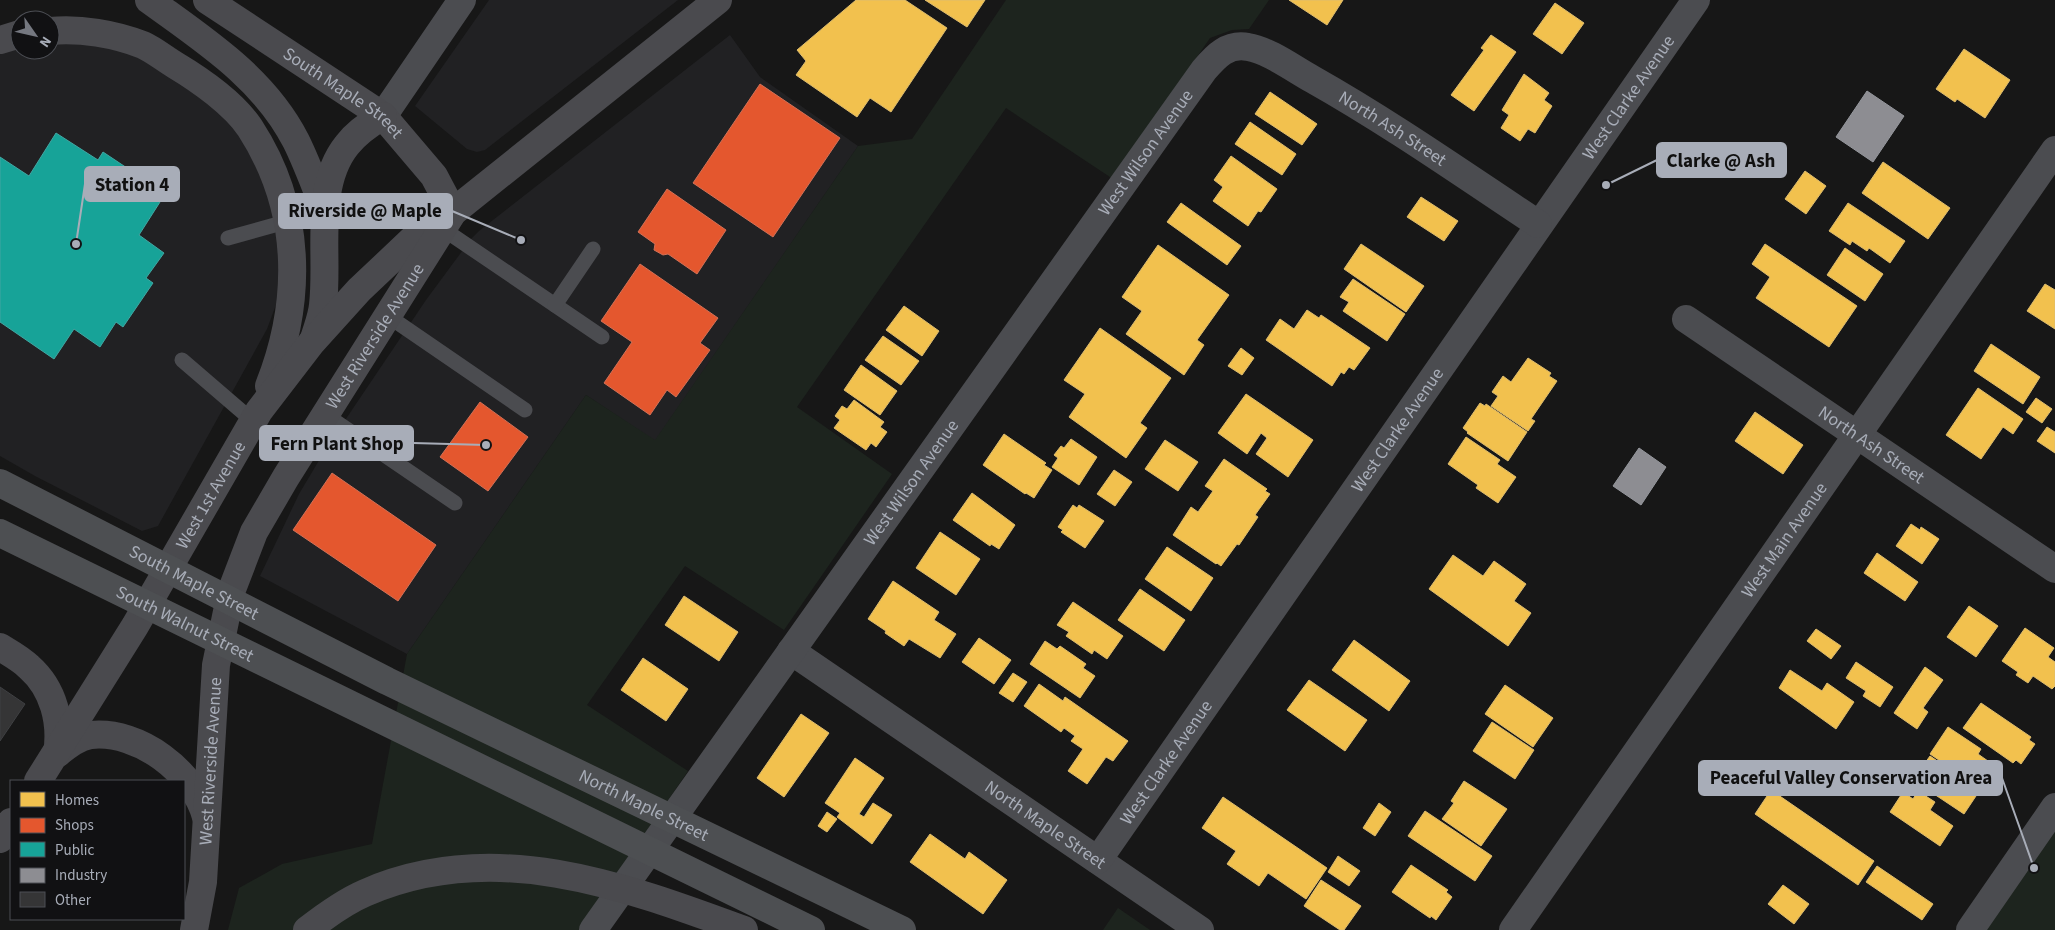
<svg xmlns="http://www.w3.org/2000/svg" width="2055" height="930" viewBox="0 0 2055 930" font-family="'Source Sans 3',sans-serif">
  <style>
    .built { fill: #212123 }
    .green { fill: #1d241e }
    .homes { fill: #f2c14e; stroke: #dcbb6e }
    .shops { fill: #e4572e; stroke: #d27157 }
    .public { fill: #17a398; stroke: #42a6a2 }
    .industry { fill: #8d8d92; stroke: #95979d }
    .building { fill: #353536; stroke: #3f4043 }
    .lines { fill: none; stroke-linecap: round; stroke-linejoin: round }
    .lane { stroke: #4b4c50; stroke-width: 15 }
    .street { stroke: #4b4c50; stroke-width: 28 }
    .secondary { stroke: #4a4a4e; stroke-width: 28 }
    .primary { stroke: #4d4f52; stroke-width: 28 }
    .labels { text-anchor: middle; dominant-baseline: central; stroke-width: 5; stroke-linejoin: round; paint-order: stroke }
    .street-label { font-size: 18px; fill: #a8adb8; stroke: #111113 }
    .leader { fill: none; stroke: #a8adb8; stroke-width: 2 }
    .callout-dot { fill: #a8adb8; stroke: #111113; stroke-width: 2 }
    .callout { fill: #a8adb8; stroke: #a8adb8; stroke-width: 2 }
    .callout-label { font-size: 19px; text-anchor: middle; font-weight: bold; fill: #111 }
  </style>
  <rect width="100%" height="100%" fill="#171717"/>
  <g class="built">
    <polygon points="489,0 678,0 485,150 477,152 467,149 415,106"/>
    <polygon points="730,35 760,77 858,146 655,441 586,395 407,654 260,576 299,494 327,447 426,300 471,239 479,231"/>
    <polygon points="50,41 75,41 134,52 221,107 271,188 284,260 277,302 267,329 158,526 142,531 35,476 0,456 0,52 20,46 20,50 50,50"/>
  </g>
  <g class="green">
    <polygon points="1006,0 1269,0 1249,29 1232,30 1210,38 1113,179 1006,108 797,407 892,474 784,630 685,566 587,705 688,771 580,930 228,930 239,888 282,864 372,844 407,654 586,395 655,440 858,146 912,139"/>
    <polygon points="2055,807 2055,930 1970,930"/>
    <polygon points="1118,908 1150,930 1103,930"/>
  </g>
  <g class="homes">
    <polygon points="856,0 905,0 947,28 891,112 870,98 857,117 796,75 806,61 797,50"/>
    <polygon points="925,0 985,0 967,27"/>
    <polygon points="1289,0 1343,0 1327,25"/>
    <polygon points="1555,3 1584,23 1562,54 1533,34"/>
    <polygon points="1491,35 1516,52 1474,111 1451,95 1484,50 1481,48"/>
    <polygon points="1964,49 2010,80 1985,118 1957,99 1955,102 1936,89"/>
    <polygon points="1524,74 1549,93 1544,100 1552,106 1535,133 1528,129 1520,141 1501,128 1509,115 1502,110"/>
    <polygon points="1270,92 1317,124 1302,145 1255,114"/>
    <polygon points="1250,122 1296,154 1282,175 1235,144"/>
    <polygon points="1231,156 1277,189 1261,212 1258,211 1248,226 1213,201 1223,187 1214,180"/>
    <polygon points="1883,162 1950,208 1928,239 1862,193"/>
    <polygon points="1805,171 1826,186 1806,214 1785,199"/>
    <polygon points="1421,197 1458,221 1444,241 1407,217"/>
    <polygon points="1181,203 1241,246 1227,265 1167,222"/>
    <polygon points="1848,203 1905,241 1890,263 1869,248 1867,251 1852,241 1850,245 1829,231"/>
    <polygon points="1361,244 1424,286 1406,312 1344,269"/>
    <polygon points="1765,244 1857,306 1829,347 1756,298 1770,277 1752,264"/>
    <polygon points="1158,245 1229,295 1197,340 1204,345 1184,375 1126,334 1142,311 1122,297"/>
    <polygon points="1845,248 1883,274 1865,301 1827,275"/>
    <polygon points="1353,279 1405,314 1387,341 1343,311 1349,302 1340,297"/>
    <polygon points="2045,284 2055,290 2055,329 2027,311"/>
    <polygon points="904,306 939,331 922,356 886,330"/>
    <polygon points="1307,310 1319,318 1321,315 1370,348 1354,370 1349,367 1344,374 1341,372 1332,386 1266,340 1280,319 1294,329"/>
    <polygon points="1100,328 1171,378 1140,423 1147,428 1126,458 1069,417 1085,394 1064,380"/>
    <polygon points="883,336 919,361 901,385 865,360"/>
    <polygon points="1991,344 2040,377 2023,404 1974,371"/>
    <polygon points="1241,348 1254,358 1242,375 1228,366"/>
    <polygon points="1528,358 1551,373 1549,376 1557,381 1531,419 1535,421 1528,431 1491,406 1498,396 1492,392 1503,376 1511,382"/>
    <polygon points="861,365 897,391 880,415 844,390"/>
    <polygon points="1978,388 2023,419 2013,434 2003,427 1981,459 1946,435"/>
    <polygon points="1246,394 1313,440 1288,477 1256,454 1267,438 1261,433 1247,454 1218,433"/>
    <polygon points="2036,398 2052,409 2042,423 2026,412"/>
    <polygon points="854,400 884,422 880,427 887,432 876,447 871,443 866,450 834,428 840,420 835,416 842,406 847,409"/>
    <polygon points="1480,403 1485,406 1486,404 1527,432 1508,461 1467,433 1468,432 1463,428"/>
    <polygon points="1755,412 1803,445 1783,474 1735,441"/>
    <polygon points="2047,427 2055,432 2055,453 2037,441"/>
    <polygon points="1004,434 1046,463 1044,465 1052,470 1034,498 1026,493 1025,494 983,465"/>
    <polygon points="1466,437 1500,460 1497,464 1516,477 1498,503 1476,488 1478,485 1448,464"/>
    <polygon points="1071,439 1097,457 1079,485 1052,467 1058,458 1054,455 1061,446 1064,448"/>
    <polygon points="1165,440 1198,462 1178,491 1145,469"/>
    <polygon points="1224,459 1267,489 1265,491 1270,494 1255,515 1258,517 1239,545 1237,544 1221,566 1217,563 1216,564 1173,535 1191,507 1198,512 1213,491 1205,486"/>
    <polygon points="1114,470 1132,482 1115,506 1097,494"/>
    <polygon points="972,493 1015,525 999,549 991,544 990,546 953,520"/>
    <polygon points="1073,505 1077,508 1079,505 1104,521 1085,548 1061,532 1063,530 1058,527"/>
    <polygon points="1911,524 1920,530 1921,527 1939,539 1922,564 1896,546"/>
    <polygon points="940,532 980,559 956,595 916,568"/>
    <polygon points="1167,547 1213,578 1191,611 1145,579"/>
    <polygon points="1877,553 1918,582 1905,601 1864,573"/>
    <polygon points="1453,555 1483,576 1494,561 1526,584 1514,601 1531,613 1508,646 1429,589"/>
    <polygon points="893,581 939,612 934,620 956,634 940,658 909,639 904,646 885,633 886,631 868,619"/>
    <polygon points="1140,589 1185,620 1164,651 1118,620"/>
    <polygon points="684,596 738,632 719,661 665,625"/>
    <polygon points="1073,602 1123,636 1107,659 1094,650 1092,654 1066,636 1069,632 1057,625"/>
    <polygon points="1969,606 1998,626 1976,657 1947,637"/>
    <polygon points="2025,628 2054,648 2048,657 2055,662 2055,686 2052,689 2033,676 2028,683 2016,675 2018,672 2002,661"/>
    <polygon points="1816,629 1841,646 1831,659 1807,641"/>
    <polygon points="979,638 1011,660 994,684 962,662"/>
    <polygon points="1354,640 1410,681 1389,711 1332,670"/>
    <polygon points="1045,641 1057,649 1060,646 1086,664 1083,668 1095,676 1080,698 1030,664"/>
    <polygon points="643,658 688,689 666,721 621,690"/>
    <polygon points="1856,662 1893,687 1880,707 1863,696 1866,691 1846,678"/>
    <polygon points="1925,667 1943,680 1923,708 1928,712 1917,729 1894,713"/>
    <polygon points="1790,670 1822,691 1827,683 1854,702 1836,729 1779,688"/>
    <polygon points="1013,673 1027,682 1013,702 999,693"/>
    <polygon points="1309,680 1367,720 1345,751 1287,710"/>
    <polygon points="1039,684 1063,701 1065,697 1128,741 1113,761 1106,757 1087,784 1068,771 1083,749 1071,741 1075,736 1064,728 1061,732 1024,706"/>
    <polygon points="1505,685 1553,718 1533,747 1485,714"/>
    <polygon points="1981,703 2031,737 2029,740 2035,744 2021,764 2016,760 2013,763 1963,728"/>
    <polygon points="801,714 829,733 784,797 757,778"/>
    <polygon points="1492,722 1534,750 1515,779 1473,751"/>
    <polygon points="1948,727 1981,749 1978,754 1995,766 1980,788 1930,754"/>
    <polygon points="1930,756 1980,790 1964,814 1913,780"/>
    <polygon points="855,758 884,778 859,814 864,817 873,803 892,815 872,844 837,817 840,813 825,803"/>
    <polygon points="1464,781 1507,809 1481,846 1442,819 1454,803 1451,801"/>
    <polygon points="1771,790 1874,861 1858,885 1755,814"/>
    <polygon points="1918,791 1935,802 1930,810 1953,826 1940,846 1890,812 1903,792 1913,799"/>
    <polygon points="1223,797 1327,868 1306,899 1268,873 1259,886 1227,864 1236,851 1202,828"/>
    <polygon points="1379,803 1391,812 1375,836 1363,828"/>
    <polygon points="1425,811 1492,856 1475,881 1408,836"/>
    <polygon points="827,812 837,819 827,832 818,826"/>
    <polygon points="930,834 965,859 969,852 1007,880 983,914 910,862"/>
    <polygon points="1338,856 1360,871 1349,886 1328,872"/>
    <polygon points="1411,865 1448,890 1446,892 1452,897 1436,920 1431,916 1430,918 1392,892"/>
    <polygon points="1877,866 1933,904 1922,920 1866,882"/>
    <polygon points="1321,880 1361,906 1344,930 1340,930 1304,906"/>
    <polygon points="1783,885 1809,904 1794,924 1768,904"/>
  </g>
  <g class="shops">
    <polygon points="760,84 840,138 773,237 693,183"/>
    <polygon points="667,189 726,230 697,274 668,254 663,255 654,250 655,244 638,232"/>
    <polygon points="640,264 718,318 700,343 710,350 676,397 667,390 650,415 604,383 632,342 601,321"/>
    <polygon points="480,402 528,437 488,491 440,457"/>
    <polygon points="332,473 436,545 398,601 293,530"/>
  </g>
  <polygon class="public" points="56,133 98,160 103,152 133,172 128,181 160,202 139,235 164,253 146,278 153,283 123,327 116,322 100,347 74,329 54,359 0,322 0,157 29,176"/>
  <g class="industry">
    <polygon points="1867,91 1904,116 1873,162 1836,137"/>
    <polygon points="1639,448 1666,467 1641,505 1613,486"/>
  </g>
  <polygon class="building" points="0,687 25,704 0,741"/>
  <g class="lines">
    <g class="lane">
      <polyline points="443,229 602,337"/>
      <polyline points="228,238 325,211"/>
      <polyline points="555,305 593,249"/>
      <polyline points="388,316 525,410"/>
      <polyline points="182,360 253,421"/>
      <polyline points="326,415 455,503"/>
    </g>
    <g class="street">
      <polyline points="383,116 462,0"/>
      <path id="s1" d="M1686,319L2055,569"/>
      <path id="s2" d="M791,651L1200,930"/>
      <path id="s3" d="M1098,860L1696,0"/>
      <path id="s4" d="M593,930L1204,70C1216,56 1228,43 1248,47C1268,50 1294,69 1312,79C1390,123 1464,175 1538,224"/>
      <path id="s5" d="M1513,930L2055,150"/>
      <polyline points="1970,930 2055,807"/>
    </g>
    <g class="secondary">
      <path d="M149,0C204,40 264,78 296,141C307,163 316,188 325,211"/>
      <path id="s6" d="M207,0L383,116L434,176L453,212"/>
      <path d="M50,31C80,28 115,34 143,45C154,50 165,59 175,65C200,80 234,104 250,128C302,208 303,300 269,386"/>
      <polyline points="0,40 20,34"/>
      <path d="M314,339C317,328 322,317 323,305C329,255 313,187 347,145C357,132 369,124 383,116"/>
      <path d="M0,647C10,653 21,659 29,667C54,689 62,723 57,754"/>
      <path d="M58,753C68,745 78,737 91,735C139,730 194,772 206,817"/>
      <path id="s7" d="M38,781L135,626L259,411L312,342L359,290L414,238L447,216"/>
      <polyline points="0,839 11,822"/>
      <path id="s8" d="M194,930L203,882L216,665L231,592L254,532L286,477L453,212L718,0"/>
      <path d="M307,930C325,916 344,902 365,893C492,837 622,885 744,930"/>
    </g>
    <g class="primary">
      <path id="s9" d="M0,483L387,681L902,930"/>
      <path id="s10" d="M0,533L811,930"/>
    </g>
  </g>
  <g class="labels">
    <g class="street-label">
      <text stroke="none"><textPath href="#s6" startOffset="165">South Maple Street</textPath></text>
      <text stroke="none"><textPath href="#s3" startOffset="929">West Clarke Avenue</textPath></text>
      <text stroke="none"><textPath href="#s4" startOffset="1274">North Ash Street</textPath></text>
      <text stroke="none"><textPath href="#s4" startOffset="954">West Wilson Avenue</textPath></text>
      <text stroke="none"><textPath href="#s8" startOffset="635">West Riverside Avenue</textPath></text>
      <text stroke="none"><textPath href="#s3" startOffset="524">West Clarke Avenue</textPath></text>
      <text stroke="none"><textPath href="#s1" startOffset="224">North Ash Street</textPath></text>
      <text stroke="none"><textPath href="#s4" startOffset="549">West Wilson Avenue</textPath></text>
      <text stroke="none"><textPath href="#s7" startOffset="334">West 1st Avenue</textPath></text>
      <text stroke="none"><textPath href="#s5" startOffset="475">West Main Avenue</textPath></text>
      <text stroke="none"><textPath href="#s9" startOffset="218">South Maple Street</textPath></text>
      <text stroke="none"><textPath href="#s10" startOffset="206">South Walnut Street</textPath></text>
      <text stroke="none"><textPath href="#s8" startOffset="170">West Riverside Avenue</textPath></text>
      <text stroke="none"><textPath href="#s3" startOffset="119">West Clarke Avenue</textPath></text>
      <text stroke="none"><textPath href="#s9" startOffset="720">North Maple Street</textPath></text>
      <text stroke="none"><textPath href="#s2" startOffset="308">North Maple Street</textPath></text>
    </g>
  </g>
  <path class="leader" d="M1606 185L1657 160M76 244L85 184M521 240L452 211M486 445L413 443M2034 868L2002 778"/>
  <g class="callout-dot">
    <circle cx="1606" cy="185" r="5"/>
    <circle cx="76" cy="244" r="5"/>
    <circle cx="521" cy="240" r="5"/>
    <circle cx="486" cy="445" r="5"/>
    <circle cx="2034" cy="868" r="5"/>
  </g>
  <g class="callout">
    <rect x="1657" y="143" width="129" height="34" rx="5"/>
    <rect x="85" y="167" width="94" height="34" rx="5"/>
    <rect x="279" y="194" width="173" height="34" rx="5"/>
    <rect x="260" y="426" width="153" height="34" rx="5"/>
    <rect x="1699" y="761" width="303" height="34" rx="5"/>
  </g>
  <g class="callout-label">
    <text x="1721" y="167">Clarke @ Ash</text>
    <text x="132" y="191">Station 4</text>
    <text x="365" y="217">Riverside @ Maple</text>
    <text x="337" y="450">Fern Plant Shop</text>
    <text x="1851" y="784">Peaceful Valley Conservation Area</text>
  </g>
  <rect x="10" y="780" width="175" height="140" fill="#111113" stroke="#4d4f55"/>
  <rect x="20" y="792" width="25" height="15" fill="#f2c14e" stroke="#4d4f55"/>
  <text x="55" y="805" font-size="15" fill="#a8adb8">Homes</text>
  <rect x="20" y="818" width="25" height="15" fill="#e4572e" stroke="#4d4f55"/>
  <text x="55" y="830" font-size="15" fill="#a8adb8">Shops</text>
  <rect x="20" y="842" width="25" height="15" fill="#17a398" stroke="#4d4f55"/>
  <text x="55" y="855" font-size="15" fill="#a8adb8">Public</text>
  <rect x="20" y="868" width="25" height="15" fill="#8d8d92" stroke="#4d4f55"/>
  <text x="55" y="880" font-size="15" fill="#a8adb8">Industry</text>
  <rect x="20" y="892" width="25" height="15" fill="#353536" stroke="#4d4f55"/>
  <text x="55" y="905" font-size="15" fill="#a8adb8">Other</text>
  <g transform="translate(35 35) rotate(124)"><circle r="24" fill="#111113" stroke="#4d4f55"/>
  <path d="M0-4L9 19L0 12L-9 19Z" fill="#757880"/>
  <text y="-8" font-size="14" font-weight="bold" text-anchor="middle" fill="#a8adb8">N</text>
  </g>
</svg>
